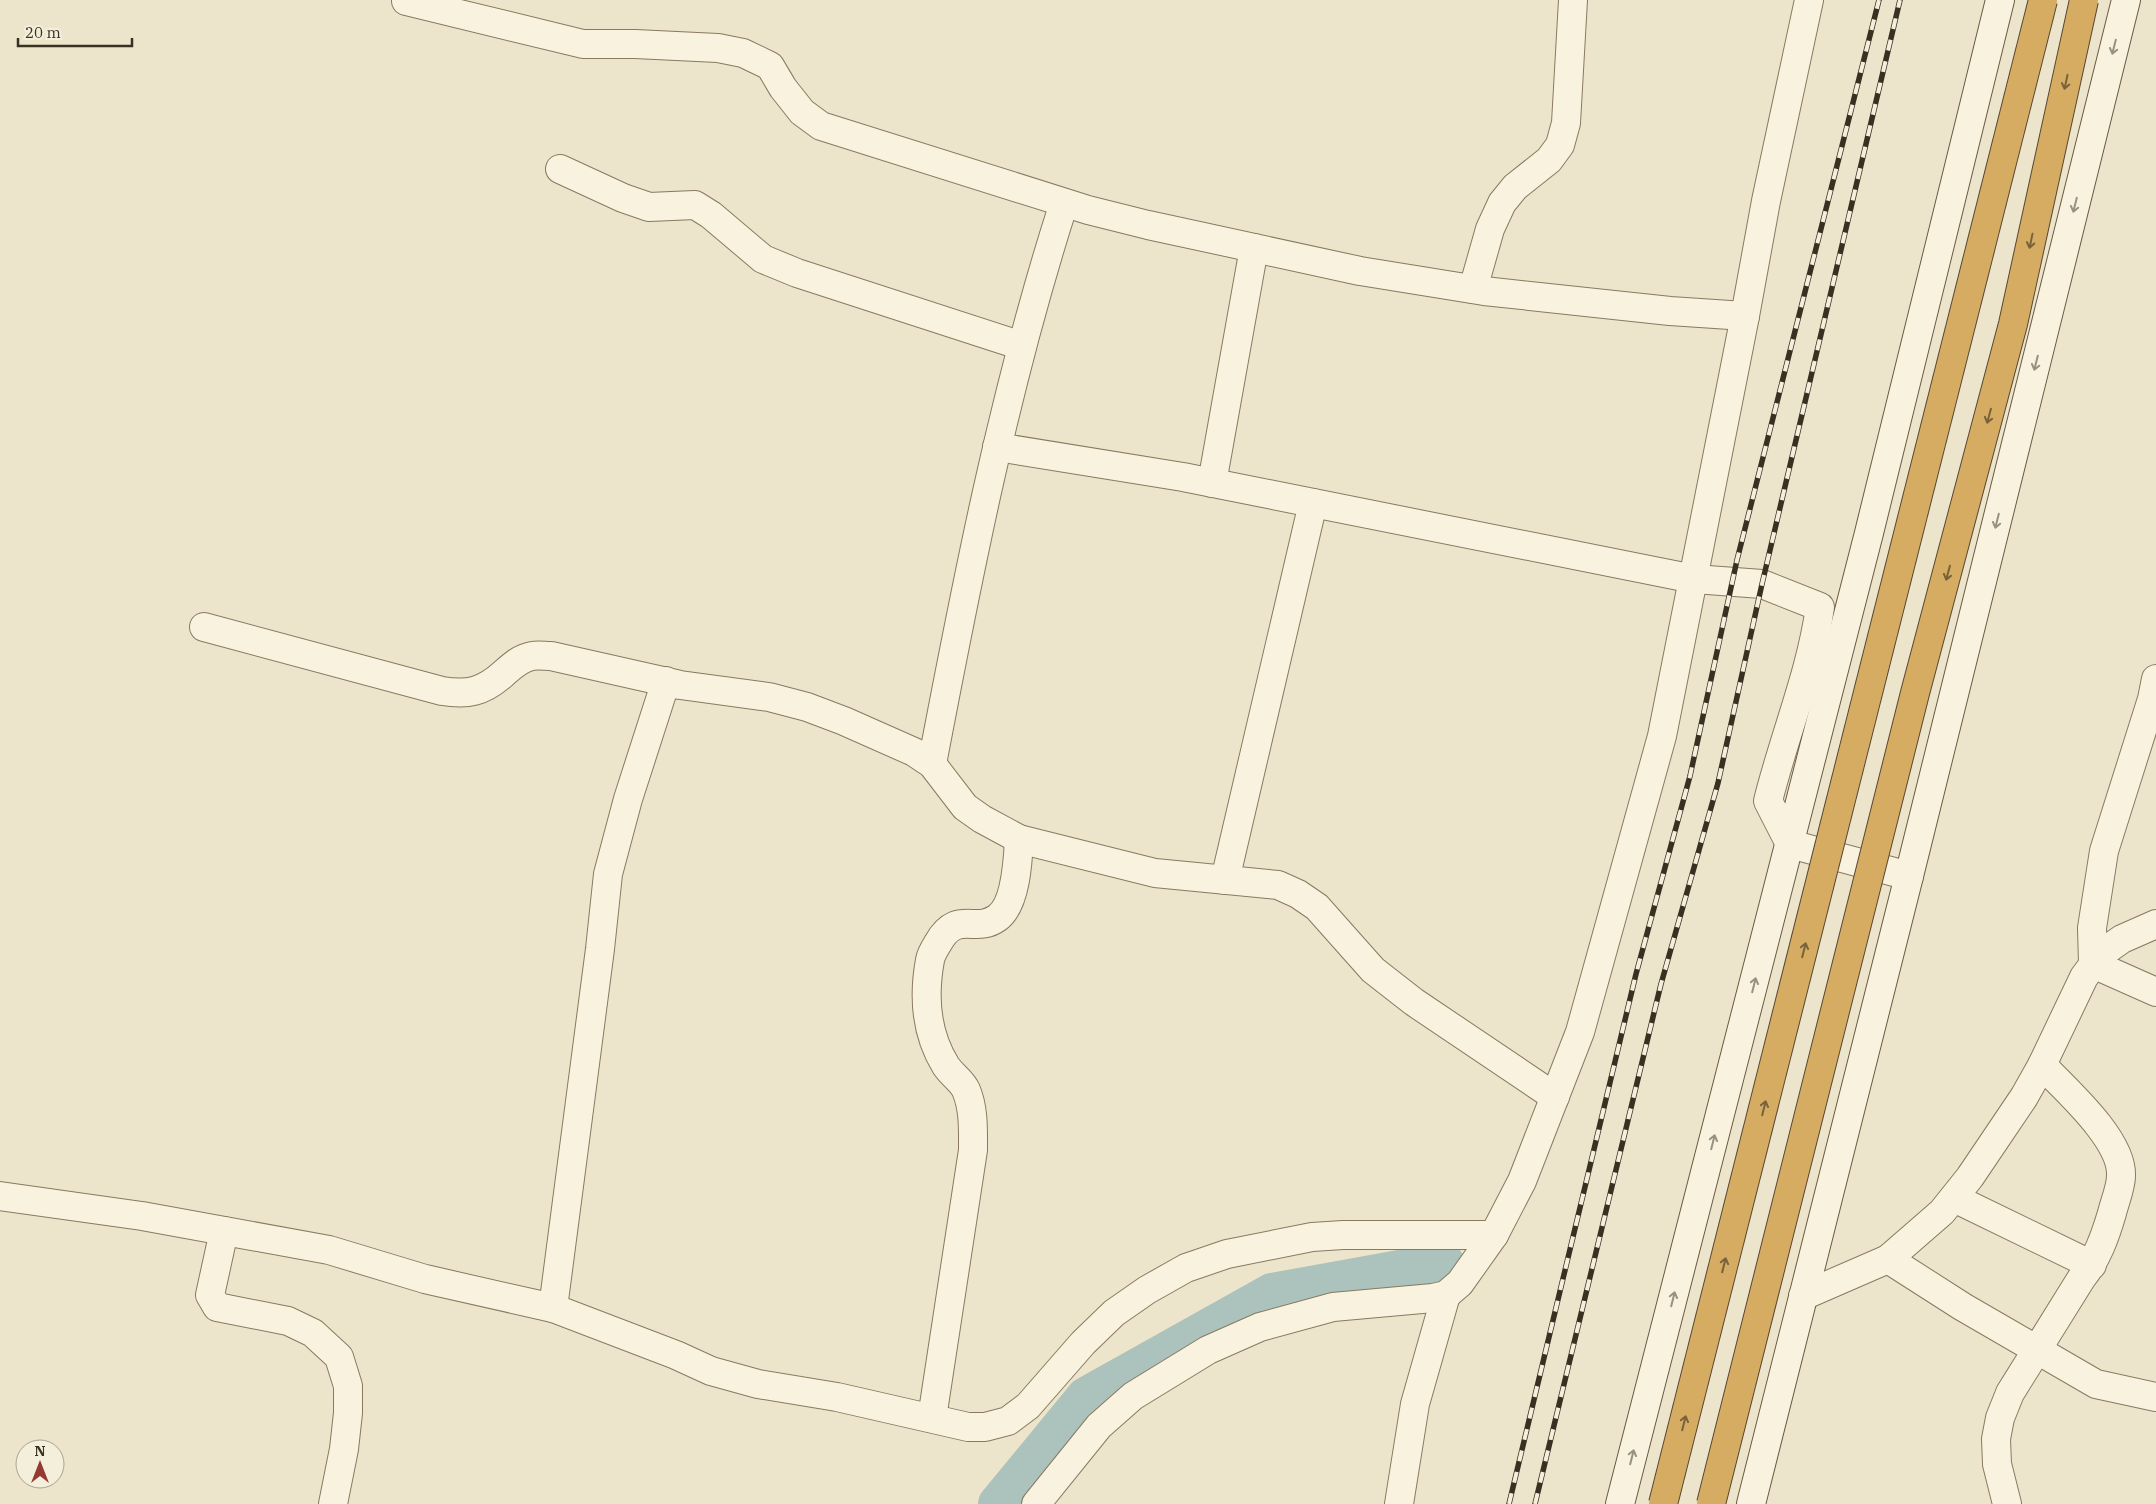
<svg xmlns="http://www.w3.org/2000/svg" width="2156" height="1504" font-family="'IBM Plex Serif',serif">
<style>
.lines{fill:none;stroke-linecap:round;stroke-linejoin:round}
.canal{stroke:#abc2bd;stroke-width:40}
.street-casing{stroke:#897960;stroke-width:30}
.secondary-casing{stroke:#6b5a43;stroke-width:30}
.street{stroke:#f8f2de;stroke-width:28}
.secondary{stroke:#f8f2de;stroke-width:28}
.rail-casing{stroke:#3a3022;stroke-width:5.5}
.rail{stroke:#f4efda;stroke-width:4;stroke-dasharray:11;stroke-linecap:butt}
.highway-bridge-casing{stroke:#574733;stroke-width:30;stroke-linecap:butt}
.highway-bridge{stroke:#d5ac62;stroke-width:28}
.oneway{stroke:#999180}
.oneway2{stroke:#78623c}
</style>
<rect width="100%" height="100%" fill="#ede5cb"/>
<g class="lines">
<path class="canal" d="M998 1504 1086 1397 1272 1293 1444 1262"/>
<defs>
<g id="street">
<path d="M406 1 583 44H635L718 48 743 53 770 66 783 88 802 112 821 126 1088 210 1148 225 1360 271 1484 291 1670 311 1745 316"/>
<path d="M560 169 623 198 649 207 695 205 711 215 763 259 797 273 1022 346"/>
<path d="M1473 289 1490 229 1502 203 1515 187 1549 160 1560 145 1566 123 1573 0"/>
<path d="M997 447 1183 477 1694 579 1762 584 1820 607C1811 673 1784 736 1768 801L1790 844 1909 876"/>
<path d="M1212 483 1254 248"/>
<path d="M204 627 442 691C468 695 483 692 503 674 511 667 520 658 532 656 538 655 545 656 551 656L680 685 769 697 807 707 844 721 914 752 932 764 965 807 982 819 1019 839 1155 873 1278 885 1298 894 1317 907 1373 970 1414 1002 1555 1097"/>
<path d="M2156 679 2152 699 2104 851 2092 928 2093 964 2156 992"/>
<path d="M932 764C968 575 1005 386 1064 203"/>
<path d="M1225 880 1313 503"/>
<path d="M0 1196 142 1216 329 1250 425 1279 553 1308 676 1355 711 1371 758 1384 837 1397 968 1427H985L1008 1421 1028 1406 1083 1343 1114 1313 1147 1290 1186 1268 1227 1254 1312 1237 1343 1235H1494"/>
<path d="M1954 1198 2092 1265"/>
<path d="M224 1231 210 1295 217 1307 288 1321 313 1333 339 1357 348 1386V1413L344 1449 333 1504"/>
<path d="M1888 1259 1963 1307 2096 1384 2156 1397"/>
<path d="M1803 1296 1888 1259 1942 1212 1970 1177 2024 1097 2042 1065 2084 977 2102 953 2122 939 2156 924"/>
<path d="M553 1308 600 949 608 874 628 799 666 681"/>
<path d="M932 1418 973 1150C973 1130 974 1109 966 1090 962 1081 952 1075 946 1066 926 1034 923 998 930 960 931 954 935 948 938 943 957 909 975 934 997 918 1016 905 1018 860 1019 839"/>
<path d="M1036 1504 1099 1426 1133 1396 1208 1350 1260 1327 1333 1307 1433 1298 1446 1295 1460 1283 1494 1235 1522 1181 1580 1032 1662 736 1745 316 1766 201 1809 0"/>
<path d="M1399 1504 1415 1404 1446 1295"/>
<path d="M2007 1504 1997 1464 1996 1439 2000 1418 2010 1393 2081 1279C2097 1259 2105 1237 2112 1213 2115 1201 2121 1187 2121 1176 2123 1140 2066 1090 2042 1065"/>
</g>
<g id="secondary">
<path d="M1620 1504 1869 533 2000 0"/>
<path d="M1751 1504 1909 876 2126 0"/>
</g>
</defs>
<use href="#street" class="street-casing"/>
<use href="#secondary" class="secondary-casing"/>
<use href="#street" class="street"/>
<use href="#secondary" class="secondary"/>
<defs>
<g id="rail">
<path d="M1509 1504 1636 974 1690 776 1737 560 1879 0"/>
<path d="M1535 1504 1661 984 1718 783 1762 584 1900 0"/>
</g>
</defs>
<use href="#rail" class="rail-casing"/>
<use href="#rail" class="rail"/>
<defs>
<g id="highway-bridge">
<path d="M1663 1504 2043 0"/>
<path d="M1711 1504 1915 693 2013 324 2084 0"/>
</g>
</defs>
<use href="#highway-bridge" class="highway-bridge-casing"/>
<use href="#highway-bridge" class="highway-bridge"/>
</g>
<defs><path id="oneway-shaft" d="M-6 0H5M1.5-3L5.5 0L1.5 3" fill="none" stroke-width="1.6" stroke-linecap="round" stroke-linejoin="round" transform="scale(1.25)"/></defs>
<g class="oneway">
<use href="#oneway-shaft" transform="translate(2114 47) rotate(104)"/>
<use href="#oneway-shaft" transform="translate(2075 205) rotate(104)"/>
<use href="#oneway-shaft" transform="translate(2036 363) rotate(104)"/>
<use href="#oneway-shaft" transform="translate(1997 521) rotate(104)"/>
<use href="#oneway-shaft" transform="translate(1754 985) rotate(-76)"/>
<use href="#oneway-shaft" transform="translate(1713 1142) rotate(-76)"/>
<use href="#oneway-shaft" transform="translate(1673 1299) rotate(-76)"/>
<use href="#oneway-shaft" transform="translate(1632 1457) rotate(-76)"/>
</g>
<g class="oneway2">
<use href="#oneway-shaft" transform="translate(2066 82) rotate(102)"/>
<use href="#oneway-shaft" transform="translate(2031 241) rotate(102)"/>
<use href="#oneway-shaft" transform="translate(1989 416) rotate(105)"/>
<use href="#oneway-shaft" transform="translate(1948 573) rotate(105)"/>
<use href="#oneway-shaft" transform="translate(1804 950) rotate(-76)"/>
<use href="#oneway-shaft" transform="translate(1764 1108) rotate(-76)"/>
<use href="#oneway-shaft" transform="translate(1724 1265) rotate(-76)"/>
<use href="#oneway-shaft" transform="translate(1684 1423) rotate(-76)"/>
</g>
<g transform="translate(40 1464)"><circle r="24" fill="#f4efda" stroke="#aaa390"/>
<path d="M0-4L9 19L0 12L-9 19Z" fill="#943a33"/>
<text y="-8" font-size="14" font-weight="bold" text-anchor="middle" fill="#3a3022">N</text>
</g>
<path d="M18 38v8h114v-8" fill="none" stroke="#3a3022" stroke-width="2.5"/>
<text x="25" y="38" font-size="15" fill="#3a3022" stroke="#f4efda" stroke-width="4" paint-order="stroke">20 m</text>
</svg>
